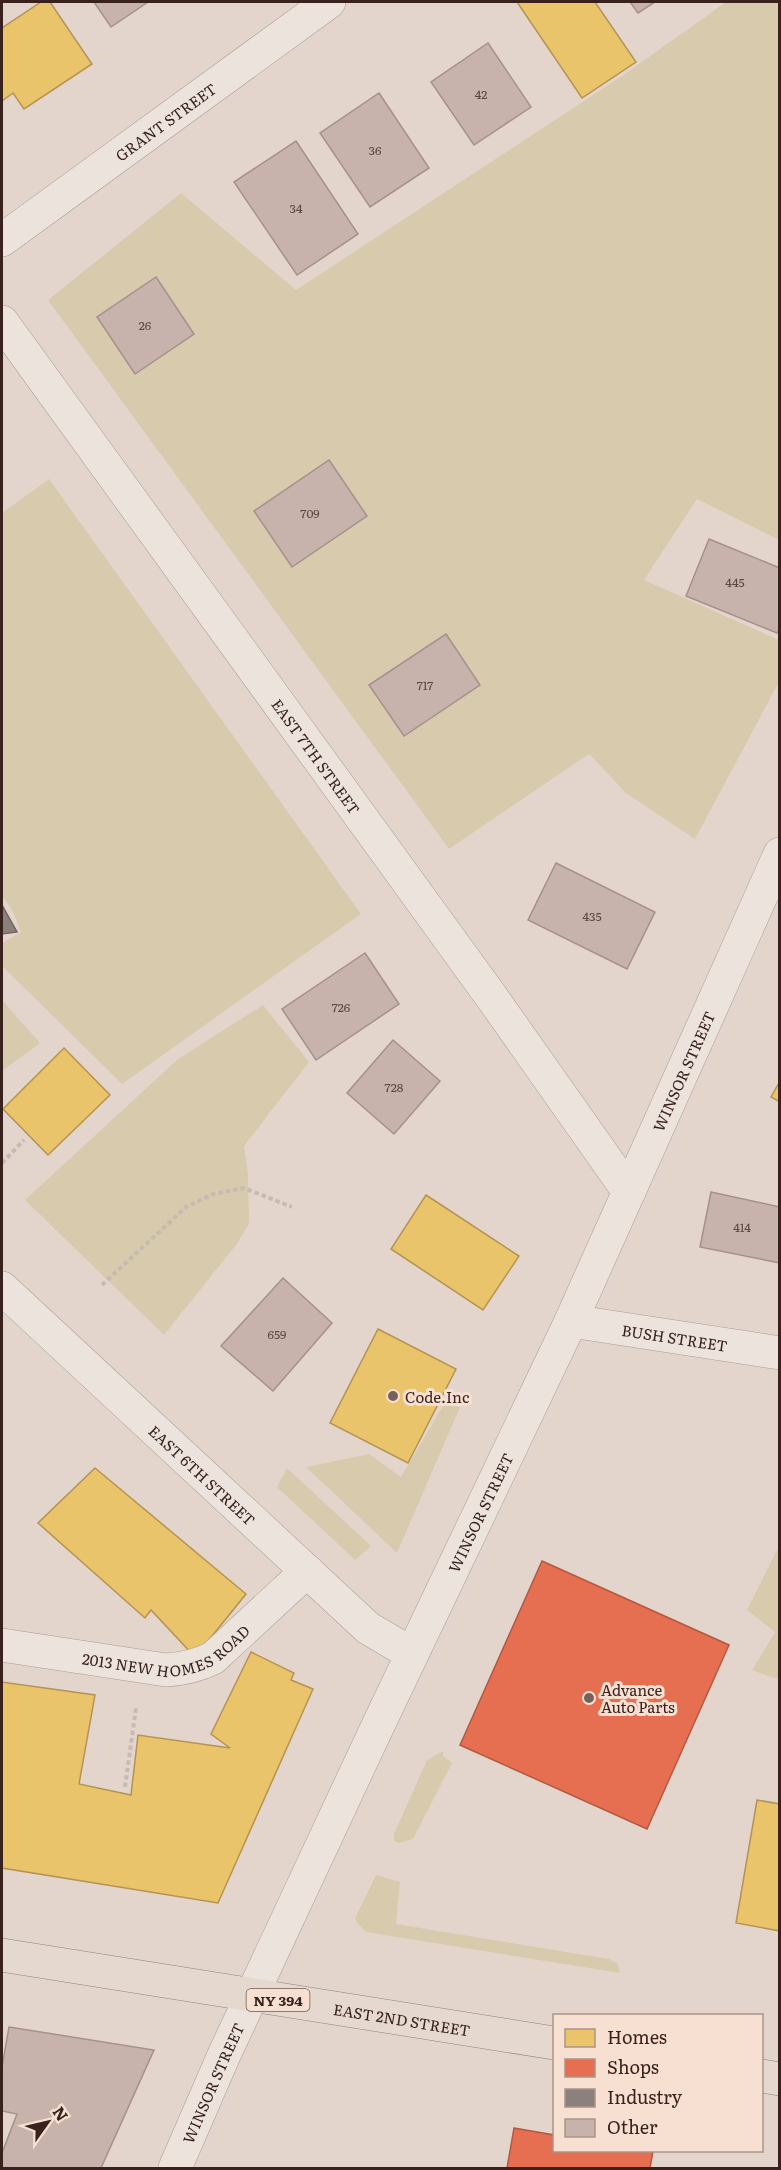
<svg xmlns="http://www.w3.org/2000/svg" width="781" height="2170" font-family="Literata,serif">
<style>
.green{fill:#d8cbad}
.homes{fill:#e9c46a;stroke:#b49353;stroke-width:1.5}
.shops{fill:#e76f51;stroke:#b35841;stroke-width:1.5}
.industry{fill:#8a817c;stroke:#726460;stroke-width:1.5}
.building{fill:#c8b2ac;stroke:#a5908b;stroke-width:1.5}
.lines{fill:none;stroke-linecap:round;stroke-linejoin:round}
.minor-casing{stroke:#aa9b95;stroke-width:34}
.tertiary-casing{stroke:#aa9b95;stroke-width:34}
.primary-casing{stroke:#8f817c;stroke-width:34}
.path{stroke:#c5bab4;stroke-width:4;stroke-dasharray:4.5 3;stroke-linecap:butt}
.minor{stroke:#ece3dd;stroke-width:33}
.tertiary{stroke:#ece3dd;stroke-width:33}
.primary{stroke:#e4d8cf;stroke-width:33}
.poi-dot{fill:#75615a;stroke:#f7e0d1;stroke-width:2}
.labels{text-anchor:middle;dominant-baseline:central;stroke-width:6;stroke-linejoin:round;paint-order:stroke}
.number-label{font-size:12px;fill:#5d4641}
.shield{fill:#f7e0d1;stroke:#725b53;stroke-width:1.5}
.shield-label{font-size:14px;font-weight:bold;fill:#39221d}
.street-label{font-size:15px;fill:#39221d;stroke:#f7e0d1}
.poi-label{font-size:15px;fill:#39221d;stroke:#f7e0d1;text-anchor:start}
</style>
<rect width="100%" height="100%" fill="#e4d5cc"/>
<g class="green">
<path d="M726 2H779V540L697 499 644 580 779 640V682L695 839 626 793 589 754 449 849 48 300 181 193 296 290 622 76Z"/>
<path d="M49 479 361 914 122 1084 2 966V943L21 932 12 910 2 896V513Z"/>
<path d="M2 1000 40 1043 2 1071Z"/>
<path d="M263 1005 309 1062 244 1146 248 1173 249 1224 236 1245 164 1335 25 1200 178 1059Z"/>
<path d="M444 1404 460 1407 397 1553 306 1467 369 1454 401 1477Z"/>
<path d="M287 1468 371 1546 355 1560 277 1487Z"/>
<path d="M779 1546 780 1680H779L752 1670 775 1632 747 1610Z"/>
<path d="M443 1751V1756L452 1763 413 1839 399 1843 394 1841V1834L427 1760Z"/>
<path d="M376 1875 400 1882 396 1924 609 1959 618 1964 620 1973 366 1932 358 1924 355 1918Z"/>
</g>
<g class="homes">
<path d="M41 2H50L92 64 24 109 13 93 2 101V28Z"/>
<path d="M517 2H595L636 62 582 98Z"/>
<path d="M64 1048 110 1095 48 1155 3 1109Z"/>
<path d="M780 1081V1102L771 1097Z"/>
<path d="M426 1195 519 1256 483 1310 391 1249Z"/>
<path d="M378 1329 456 1369 408 1463 330 1423Z"/>
<path d="M95 1468 246 1594 195 1657 151 1610 145 1618 38 1523Z"/>
<path d="M251 1652 294 1673 291 1680 313 1689 218 1903 2 1868V1682L95 1695 79 1784 131 1795 138 1735 230 1748 211 1734Z"/>
<path d="M757 1800 780 1804V1931L736 1923Z"/>
</g>
<g class="shops">
<path d="M542 1561 729 1645 647 1829 460 1745Z"/>
<path d="M514 2128 554 2135V2150L653 2151 650 2168H507Z"/>
</g>
<path class="industry" d="M2 905 17 932 2 934Z"/>
<g class="building">
<path d="M94 2H148L111 27Z"/>
<path d="M630 2H655L638 13Z"/>
<path d="M488 43 531 107 474 145 431 82Z"/>
<path d="M379 93 429 168 370 207 320 133Z"/>
<path d="M296 141 358 234 297 275 234 182Z"/>
<path d="M156 277 194 334 135 374 97 317Z"/>
<path d="M329 460 367 516 292 567 254 511Z"/>
<path d="M709 539 780 568V628L777 633 686 596Z"/>
<path d="M446 634 480 685 404 736 369 685Z"/>
<path d="M556 863 655 912 627 969 528 920Z"/>
<path d="M365 953 399 1004 316 1060 282 1009Z"/>
<path d="M393 1040 440 1081 394 1134 347 1093Z"/>
<path d="M711 1192 780 1207V1263L700 1247Z"/>
<path d="M283 1278 332 1323 273 1391 221 1346Z"/>
<path d="M9 2027 154 2050 101 2168H2V2153L17 2114 2 2111V2067Z"/>
</g>
<g class="lines">
<defs>
<g id="minor">
<path id="s1" d="M2 240 329 2"/>
<path id="s2" d="M2 322 493 999 629 1192"/>
<path id="s3" d="M571 1321 780 1353"/>
<path id="s4" d="M2 1645 166 1670C184 1669 197 1666 213 1658L307 1571"/>
</g>
<g id="tertiary">
<path id="s5" d="M2 1288 368 1628 412 1654"/>
<path id="s6" d="M175 2168 224 2055 374 1734 571 1321 780 854"/>
</g>
<g id="primary">
<path id="s7" d="M2 1955 554 2043"/>
<path d="M762 2076 780 2079"/>
</g>
</defs>
<use href="#minor" class="minor-casing"/>
<use href="#tertiary" class="tertiary-casing"/>
<use href="#primary" class="primary-casing"/>
<g class="path">
<path d="M2 1163 24 1140"/>
<path d="M102 1285 186 1207 213 1194 244 1188 292 1207"/>
<path d="M125 1787 136 1708"/>
</g>
<use href="#minor" class="minor"/>
<use href="#tertiary" class="tertiary"/>
<use href="#primary" class="primary"/>
</g>
<g class="poi-dot">
<circle cx="393" cy="1396" r="6"/>
<circle cx="589" cy="1698" r="6"/>
</g>
<g class="labels">
<g class="number-label">
<text x="481" y="94">42</text>
<text x="375" y="150">36</text>
<text x="296" y="208">34</text>
<text x="145" y="325">26</text>
<text x="310" y="513">709</text>
<text x="735" y="582">445</text>
<text x="425" y="685">717</text>
<text x="592" y="916">435</text>
<text x="341" y="1007">726</text>
<text x="394" y="1087">728</text>
<text x="742" y="1227">414</text>
<text x="277" y="1334">659</text>
</g>
<rect class="shield" x="246.5" y="1989" width="63" height="22" rx="4.5"/>
<g class="shield-label">
<text x="278" y="2000">NY 394</text>
</g>
<g class="street-label">
<text stroke="none"><textPath href="#s1" startOffset="202">GRANT STREET</textPath></text>
<text stroke="none"><textPath href="#s2" startOffset="536">EAST 7TH STREET</textPath></text>
<text stroke="none"><textPath href="#s6" startOffset="1209">WINSOR STREET</textPath></text>
<text stroke="none"><textPath href="#s3" startOffset="105">BUSH STREET</textPath></text>
<text stroke="none"><textPath href="#s5" startOffset="274">EAST 6TH STREET</textPath></text>
<text stroke="none"><textPath href="#s6" startOffset="723">WINSOR STREET</textPath></text>
<text stroke="none"><textPath href="#s4" startOffset="171">2013 NEW HOMES ROAD</textPath></text>
<text stroke="none"><textPath href="#s7" startOffset="405">EAST 2ND STREET</textPath></text>
<text stroke="none"><textPath href="#s6" startOffset="93">WINSOR STREET</textPath></text>
</g>
<g class="poi-label">
<text x="405" y="1396">Code.Inc</text>
<text x="601" y="1689">Advance<tspan x="601" dy="17">Auto Parts</tspan></text>
</g>
</g>
<rect width="781" height="2170" fill="none" stroke="#39221d" stroke-width="6"/>
<rect x="553" y="2014" width="210" height="138" fill="#f7e0d1" stroke="#ab9489" stroke-width="1.5"/>
<rect x="565" y="2029" width="30" height="18" fill="#e9c46a" stroke="#ab9489" stroke-width="1.5"/>
<text x="607" y="2044" font-size="18" fill="#39221d">Homes</text>
<rect x="565" y="2059" width="30" height="18" fill="#e76f51" stroke="#ab9489" stroke-width="1.5"/>
<text x="607" y="2074" font-size="18" fill="#39221d">Shops</text>
<rect x="565" y="2089" width="30" height="18" fill="#8a817c" stroke="#ab9489" stroke-width="1.5"/>
<text x="607" y="2104" font-size="18" fill="#39221d">Industry</text>
<rect x="565" y="2119" width="30" height="18" fill="#c8b2ac" stroke="#ab9489" stroke-width="1.5"/>
<text x="607" y="2134" font-size="18" fill="#39221d">Other</text>
<g transform="translate(48 2122) rotate(56)" stroke="#f7e0d1" stroke-width="4.5" paint-order="stroke">
<path d="M0-4.5L10 22L0 15L-10 22Z" fill="#39221d"/>
<text y="-9" font-size="16" font-weight="bold" text-anchor="middle" fill="#39221d">N</text>
</g>
</svg>
